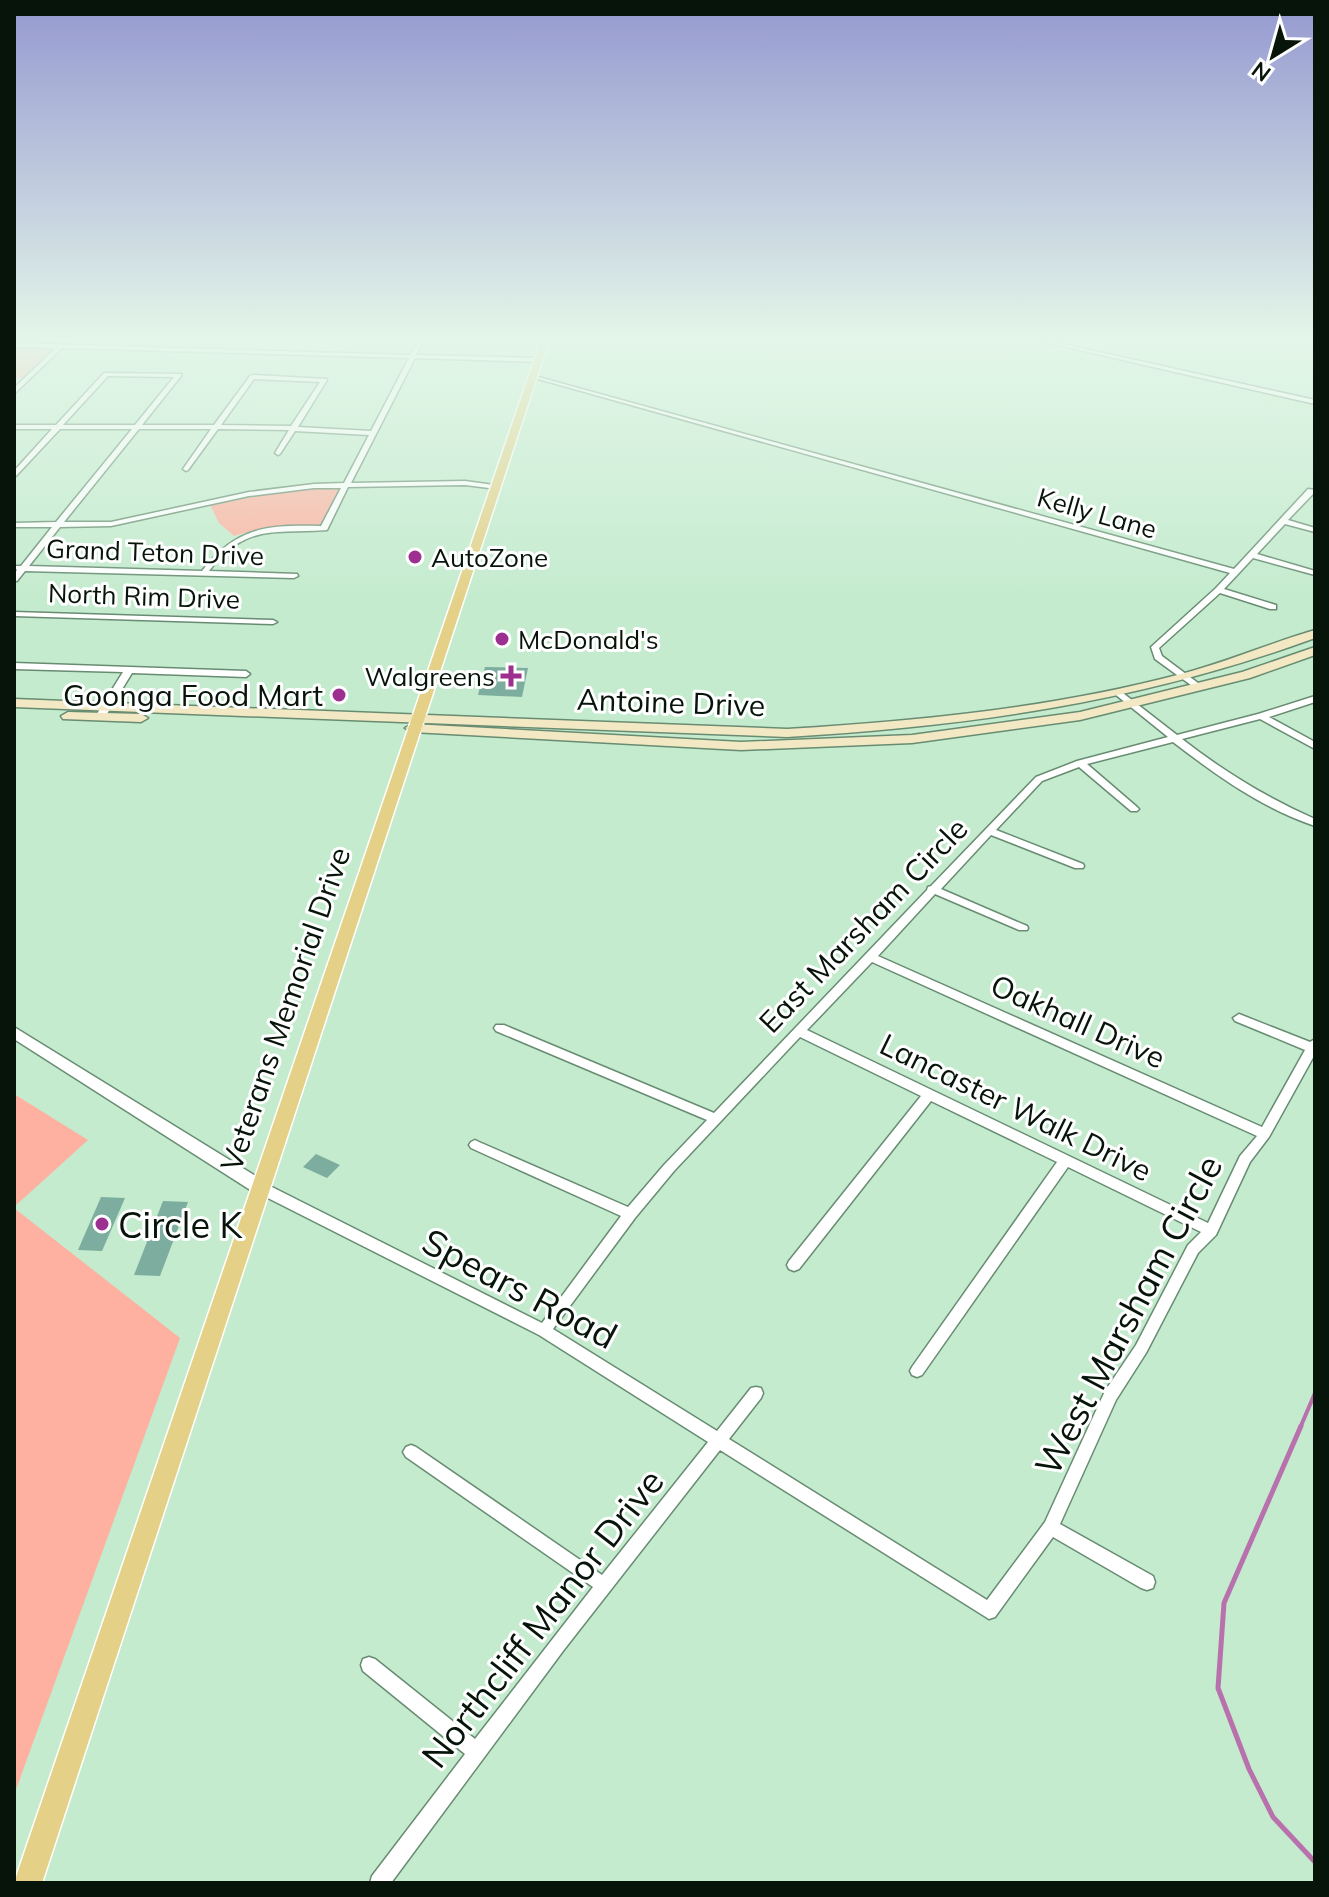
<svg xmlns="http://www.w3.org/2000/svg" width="1329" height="1897" font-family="Mulish,sans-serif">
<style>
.green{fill:#feb1a0}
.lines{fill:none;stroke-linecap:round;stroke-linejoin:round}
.stream-far1{stroke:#b971ad;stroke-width:4}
.stream{stroke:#b971ad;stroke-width:5}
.building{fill:#7cad9e}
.minor-casing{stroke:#688c72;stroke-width:3}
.tertiary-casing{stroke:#688c72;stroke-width:3}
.secondary-casing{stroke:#688c72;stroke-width:3}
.primary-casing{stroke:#fff;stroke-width:3}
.minor{fill:#fff;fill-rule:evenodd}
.tertiary{fill:#fff;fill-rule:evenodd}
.secondary{fill:#f2e8c3;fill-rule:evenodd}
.primary{fill:#e4d087;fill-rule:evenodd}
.poi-dot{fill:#9c2f8f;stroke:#fff;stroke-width:3}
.labels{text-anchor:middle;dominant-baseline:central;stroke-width:6;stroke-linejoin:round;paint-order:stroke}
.far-street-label{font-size:26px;fill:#06140a;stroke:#fff}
.far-poi-label{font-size:26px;fill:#06140a;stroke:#fff;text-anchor:start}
.poi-label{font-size:30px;fill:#06140a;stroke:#fff;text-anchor:end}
.street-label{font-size:30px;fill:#06140a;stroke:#fff}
.near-poi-label{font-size:36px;fill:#06140a;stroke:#fff;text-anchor:start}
.near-street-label{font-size:36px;fill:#06140a;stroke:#fff}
</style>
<rect width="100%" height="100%" fill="#c4ebce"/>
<g class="green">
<path d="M14 346 55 350 25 378H14Z"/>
<path d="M341 486 320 526 256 530 234 536 219 523 210 505 278 492Z"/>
<path d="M14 1094 88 1140 14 1207Z"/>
<path d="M14 1208 180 1338 14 1795Z"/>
</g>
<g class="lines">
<path class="stream-far1" d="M1300 1428 1315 1393"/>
<path class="stream" d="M1301 1426 1224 1603 1218 1688 1249 1769 1273 1817 1315 1862"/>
</g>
<g class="building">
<path d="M485 667 528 668 522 697 478 695Z"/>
<path d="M316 1154 340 1165 327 1178 303 1167Z"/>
<path d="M101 1197 125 1198 102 1251 78 1250Z"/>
<path d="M163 1201 188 1202 160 1276 134 1275Z"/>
</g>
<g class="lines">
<defs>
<g id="minor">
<path d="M418 340H424L416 355 539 358 542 360 539 362 415 358 351 483 465 481 494 485 498 487 497 489 465 485 348 487 327 530C274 534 246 523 209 571L297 574 298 576 294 578 25 571 17 581H14V574L17 570 15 568 16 566H21L52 527H14V523L56 522 132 429H60L16 476 14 477V471L52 429H14V425H56L104 373 181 374V376L142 425H214L250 376 252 375 326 379 327 380 298 427 371 431 409 358 62 348 14 394V388L56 348 14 347V343L410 355ZM108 376 174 377 135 425H63ZM254 379 320 382 291 426 221 425ZM139 429H211L183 469 186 471 188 470 218 429 289 430 275 453 278 455 280 454 295 431 369 435 344 483 314 484 249 492 111 522H64ZM314 488H341L321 526C268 525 237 526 202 571L29 566 60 527 111 526 249 496Z"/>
<path d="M1036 340H1045L1315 400V404Z"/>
<path d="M531 375 1234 569 1308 489 1315 490V494H1313L1288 520 1315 528V532L1285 524 1257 554 1315 571V575L1253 558 1224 589 1276 605V609H1270L1220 593 1159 648 1162 656 1202 686 1198 689 1195 688 1155 659 1151 647 1216 588 1230 573 531 377Z"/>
<path d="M14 612 273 620 277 622 273 624 14 616Z"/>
<path d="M14 663 246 671 250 674 246 677 132 673 105 717 100 720 95 717 123 672 14 669Z"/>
<path d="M1119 690 1177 735 1258 714 1315 696V702L1269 717 1315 742V749L1260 719 1182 739C1223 771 1267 798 1315 819V826C1263 809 1216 775 1173 742L1087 764 1137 807 1139 809 1137 811H1131L1079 767 1042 781 996 830 1083 864 1084 866 1083 868H1075L991 835 941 889 1027 926 1028 928 1027 930H1019L935 894 878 956 1262 1127 1305 1050 1235 1021 1233 1018 1239 1014 1310 1042 1315 1039V1054L1269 1137 1250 1162 1216 1235 1198 1253 1146 1353 1116 1400 1060 1524 1153 1576 1155 1582 1153 1588 1147 1590 1141 1588 1053 1537 995 1617 989 1619 720 1450 563 1651 391 1883H370L372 1876 465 1754 363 1671 361 1665 363 1659 369 1657 375 1659 475 1739 593 1587 406 1457 403 1452 406 1447 411 1445 416 1447 602 1575 708 1442 539 1335 256 1192 254 1188 256 1184 261 1183 266 1184 542 1323 621 1216 471 1148 469 1145 471 1142 475 1140 479 1142 628 1207 664 1165 707 1120 496 1031 494 1028 496 1025H504L714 1113 927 890 928 887 931 886 1036 777 1077 761 1168 737 1116 695 1115 693ZM872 962 1257 1136 1240 1156 1208 1223 807 1030ZM800 1037 921 1096 789 1261 787 1265 789 1269 794 1271 799 1269 931 1101 1057 1162 912 1367 910 1371 912 1375 917 1377 922 1375 1068 1167 1201 1232 1188 1245 1136 1345 1105 1391 1045 1522 987 1600 729 1439 761 1398 763 1393 761 1388 756 1387 751 1388 717 1431 553 1329 635 1218 674 1171Z"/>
</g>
<path id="tertiary" d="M14 1027 267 1183 269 1188 267 1193 261 1194 255 1193 14 1039Z"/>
<g id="secondary">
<path d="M1315 630V638C1140 702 973 726 787 737L14 707V699L787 729C920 721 1052 708 1181 674 1227 662 1270 643 1315 630Z"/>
<path d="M1315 647V655L1250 678 1080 720 912 743 741 750 412 732 405 728 412 724 741 742 912 735 1080 712 1242 672Z"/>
<path d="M68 712 141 714 148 718 141 722 63 719 61 716Z"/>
</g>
<path id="primary" d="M541 340H549L42 1883H14Z"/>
</defs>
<use href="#minor" class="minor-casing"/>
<use href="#tertiary" class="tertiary-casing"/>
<use href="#secondary" class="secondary-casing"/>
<use href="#primary" class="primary-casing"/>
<use href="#minor" class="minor"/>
<use href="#tertiary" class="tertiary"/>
<use href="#secondary" class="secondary"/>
<use href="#primary" class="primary"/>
</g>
<linearGradient id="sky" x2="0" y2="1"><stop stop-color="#9599d0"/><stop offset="0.56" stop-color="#e4f6e9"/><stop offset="1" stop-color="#e4f6e9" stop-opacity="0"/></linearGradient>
<rect width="1329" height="605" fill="url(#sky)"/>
<g class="poi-dot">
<circle cx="415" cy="557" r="8"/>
<circle cx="502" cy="639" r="8"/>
<path d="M507 664h8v8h8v8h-8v8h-8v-8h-8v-8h8z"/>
<circle cx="339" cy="695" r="8"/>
<circle cx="102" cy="1224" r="8"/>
</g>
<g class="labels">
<g class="far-street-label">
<text transform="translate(1097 513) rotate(16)">Kelly Lane</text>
<text transform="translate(155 552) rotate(2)">Grand Teton Drive</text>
<text transform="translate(144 596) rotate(2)">North Rim Drive</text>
</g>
<g class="far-poi-label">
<text x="431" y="557">AutoZone</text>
<text x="518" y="639">McDonald's</text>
<text x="495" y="676" text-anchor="end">Walgreens</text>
</g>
<g class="poi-label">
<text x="323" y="695">Goonga Food Mart</text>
</g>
<g class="street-label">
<text transform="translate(671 702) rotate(2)">Antoine Drive</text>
<text transform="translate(863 925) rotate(-46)">East Marsham Circle</text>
<text transform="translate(285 1009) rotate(-71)">Veterans Memorial Drive</text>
<text transform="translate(1078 1021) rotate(24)">Oakhall Drive</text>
<text transform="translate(1016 1107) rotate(26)">Lancaster Walk Drive</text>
</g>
<g class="near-poi-label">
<text x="118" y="1224">Circle K</text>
</g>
<g class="near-street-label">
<text transform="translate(520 1288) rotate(28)">Spears Road</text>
<text transform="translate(1128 1315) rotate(-62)">West Marsham Circle</text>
<text transform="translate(542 1618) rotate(-52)">Northcliff Manor Drive</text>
</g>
</g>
<rect width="1329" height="1897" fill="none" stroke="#06140a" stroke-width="32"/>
<g transform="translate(1273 56) rotate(217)" stroke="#ffffff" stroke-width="6" paint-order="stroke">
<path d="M0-6L14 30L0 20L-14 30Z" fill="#06140a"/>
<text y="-12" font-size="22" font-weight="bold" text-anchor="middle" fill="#06140a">N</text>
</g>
</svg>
